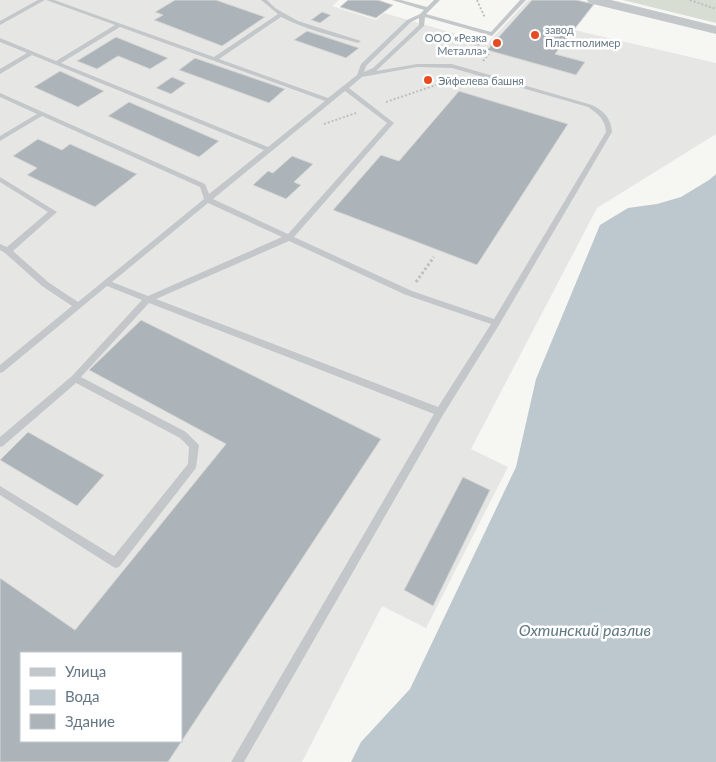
<svg xmlns="http://www.w3.org/2000/svg" width="716" height="762" font-family="Lato,sans-serif">
<style>
.built{fill:#e6e7e5;fill-rule:evenodd}
.green{fill:#d7ddd3}
.water{fill:#bcc8cd}
.building{fill:#acb4b9;stroke:#d7d7d5;fill-rule:evenodd}
.lines{fill:none;stroke-linecap:round;stroke-linejoin:round}
.path-far1{stroke:#bdbfc1;stroke-width:2;stroke-dasharray:2 2;stroke-linecap:butt}
.path{stroke:#bdbfc1;stroke-width:3;stroke-dasharray:2.5 2.5;stroke-linecap:butt}
.service{fill:#c3c7ca;fill-rule:evenodd}
.tertiary{fill:#c3c7ca;fill-rule:evenodd}
.poi-dot{fill:#e74b21;stroke:#fff;stroke-width:2}
.labels{text-anchor:middle;dominant-baseline:central;stroke-width:5;stroke-linejoin:round;paint-order:stroke}
.far-poi-label{font-size:11px;fill:#647684;stroke:#fff;text-anchor:start}
.near-water-label{font-size:16px;font-style:italic;fill:#5f7881;stroke:#fff}
</style>
<rect width="100%" height="100%" fill="#f6f6f2"/>
<path class="built" d="M0 0H339L332 6 376 20 384 13 488 43 528 0H578L595 4 574 30 716 63V134L597 208 471 449 508 467 426 628 382 606 302 762H0ZM21 653H181V741H21Z"/>
<path class="green" d="M623 0H716V23Z"/>
<path class="water" d="M716 174V762H351L361 742 410 689 516 467 536 379 600 225 628 208 657 204 681 197 709 180Z"/>
<g class="building">
<path d="M175 0H216L265 17 222 46 154 20 163 15 155 12Z"/>
<path d="M348 0H378L393 5 376 18 340 7Z"/>
<path d="M532 0H576L594 4 555 54 585 62 576 75 487 50Z"/>
<path d="M322 12 331 15 320 23 311 20Z"/>
<path d="M307 31 359 48 346 58 294 40Z"/>
<path d="M116 37 168 58 150 69 118 56 97 69 77 61Z"/>
<path d="M470 38 482 42 479 46 466 42Z"/>
<path d="M195 58 285 89 269 103 179 70Z"/>
<path d="M60 71 104 91 78 107 34 87Z"/>
<path d="M172 77 186 83 171 94 156 88Z"/>
<path d="M459 91 568 124 477 265 333 210 381 155 399 161Z"/>
<path d="M129 102 219 141 199 157 108 116Z"/>
<path d="M38 139 62 150 70 144 137 174 95 207 27 175 37 168 13 156Z"/>
<path d="M292 156 313 164 294 182 301 185 286 199 253 185 268 171 273 173Z"/>
<path d="M141 320 381 439 168 762H0V578L75 630 226 444 89 370ZM21 653H181V741H21Z"/>
<path d="M28 432 104 475 77 506 0 460Z"/>
<path d="M463 477 490 490 433 606 404 590Z"/>
</g>
<g class="lines">
<g class="path-far1">
<path d="M477 0 485 18"/>
<path d="M690 0 716 9"/>
<path d="M483 61 489 54"/>
<path d="M386 102 448 81"/>
<path d="M324 124 356 113"/>
</g>
<path class="path" d="M416 282 434 257"/>
<g class="service">
<path d="M38 0H45L0 25V21Z"/>
<path d="M46 0H54L214 57 278 14 261 0H267L275 8 298 21 361 41 358 43C332 36 305 29 281 17L219 59 328 98 357 75 361 64 407 20 420 14 424 10 392 0H401L427 7 434 0H440L426 14 491 32 520 0H526L492 36 425 17 424 26 376 71 417 64H452L592 105C604 111 611 118 612 132L499 325 443 415 244 762H231L434 414 149 303 81 377 186 432 199 445 196 468 119 567 115 568 0 495V486L114 556 188 464 189 447 180 438 76 383 3 446 0 447V437L72 376 142 300 107 286 3 372 0 373V365L72 306 42 286 5 253 0 250V244L7 247 48 212 0 182V177L57 212 13 251 48 282 78 302 204 199 200 187 42 116 0 141V136L37 114 0 97V93L205 184 209 194 264 150 32 55 0 74V69L27 53 0 42V38L56 61 115 25ZM419 18V25L373 68 364 72 366 66 411 22ZM120 27 325 101 268 147 61 63ZM417 67 452 68 588 107C598 114 605 119 606 132L494 319 412 291 294 237 394 123 349 88 362 77ZM345 91 387 123 288 234 213 199ZM208 203 282 237 148 296 112 282ZM289 241 406 295 491 324 438 407 156 299Z"/>
</g>
<path class="tertiary" d="M587 0H611L716 26V34L589 3Z"/>
</g>
<g class="poi-dot">
<circle cx="535" cy="35" r="5"/>
<circle cx="497" cy="43" r="5"/>
<circle cx="428" cy="80" r="5"/>
</g>
<g class="labels">
<g class="far-poi-label">
<text x="545" y="29">завод<tspan x="545" dy="13">Пластполимер</tspan></text>
<text x="487" y="37" text-anchor="end">ООО «Резка<tspan x="487" dy="13">Металла»</tspan></text>
<text x="438" y="80">Эйфелева башня</text>
</g>
<g class="near-water-label">
<text x="585" y="629">Охтинский разлив</text>
</g>
</g>
<rect x="20" y="652" width="162" height="90" fill="#ffffff" stroke="#c1c8ce"/>
<rect x="30" y="668" width="25" height="8" fill="#c3c7ca" stroke="#c1c8ce"/>
<text x="65" y="677" font-size="15" fill="#647684">Улица</text>
<rect x="30" y="690" width="25" height="15" fill="#bcc8cd" stroke="#c1c8ce"/>
<text x="65" y="702" font-size="15" fill="#647684">Вода</text>
<rect x="30" y="714" width="25" height="15" fill="#acb4b9" stroke="#c1c8ce"/>
<text x="65" y="727" font-size="15" fill="#647684">Здание</text>
</svg>
